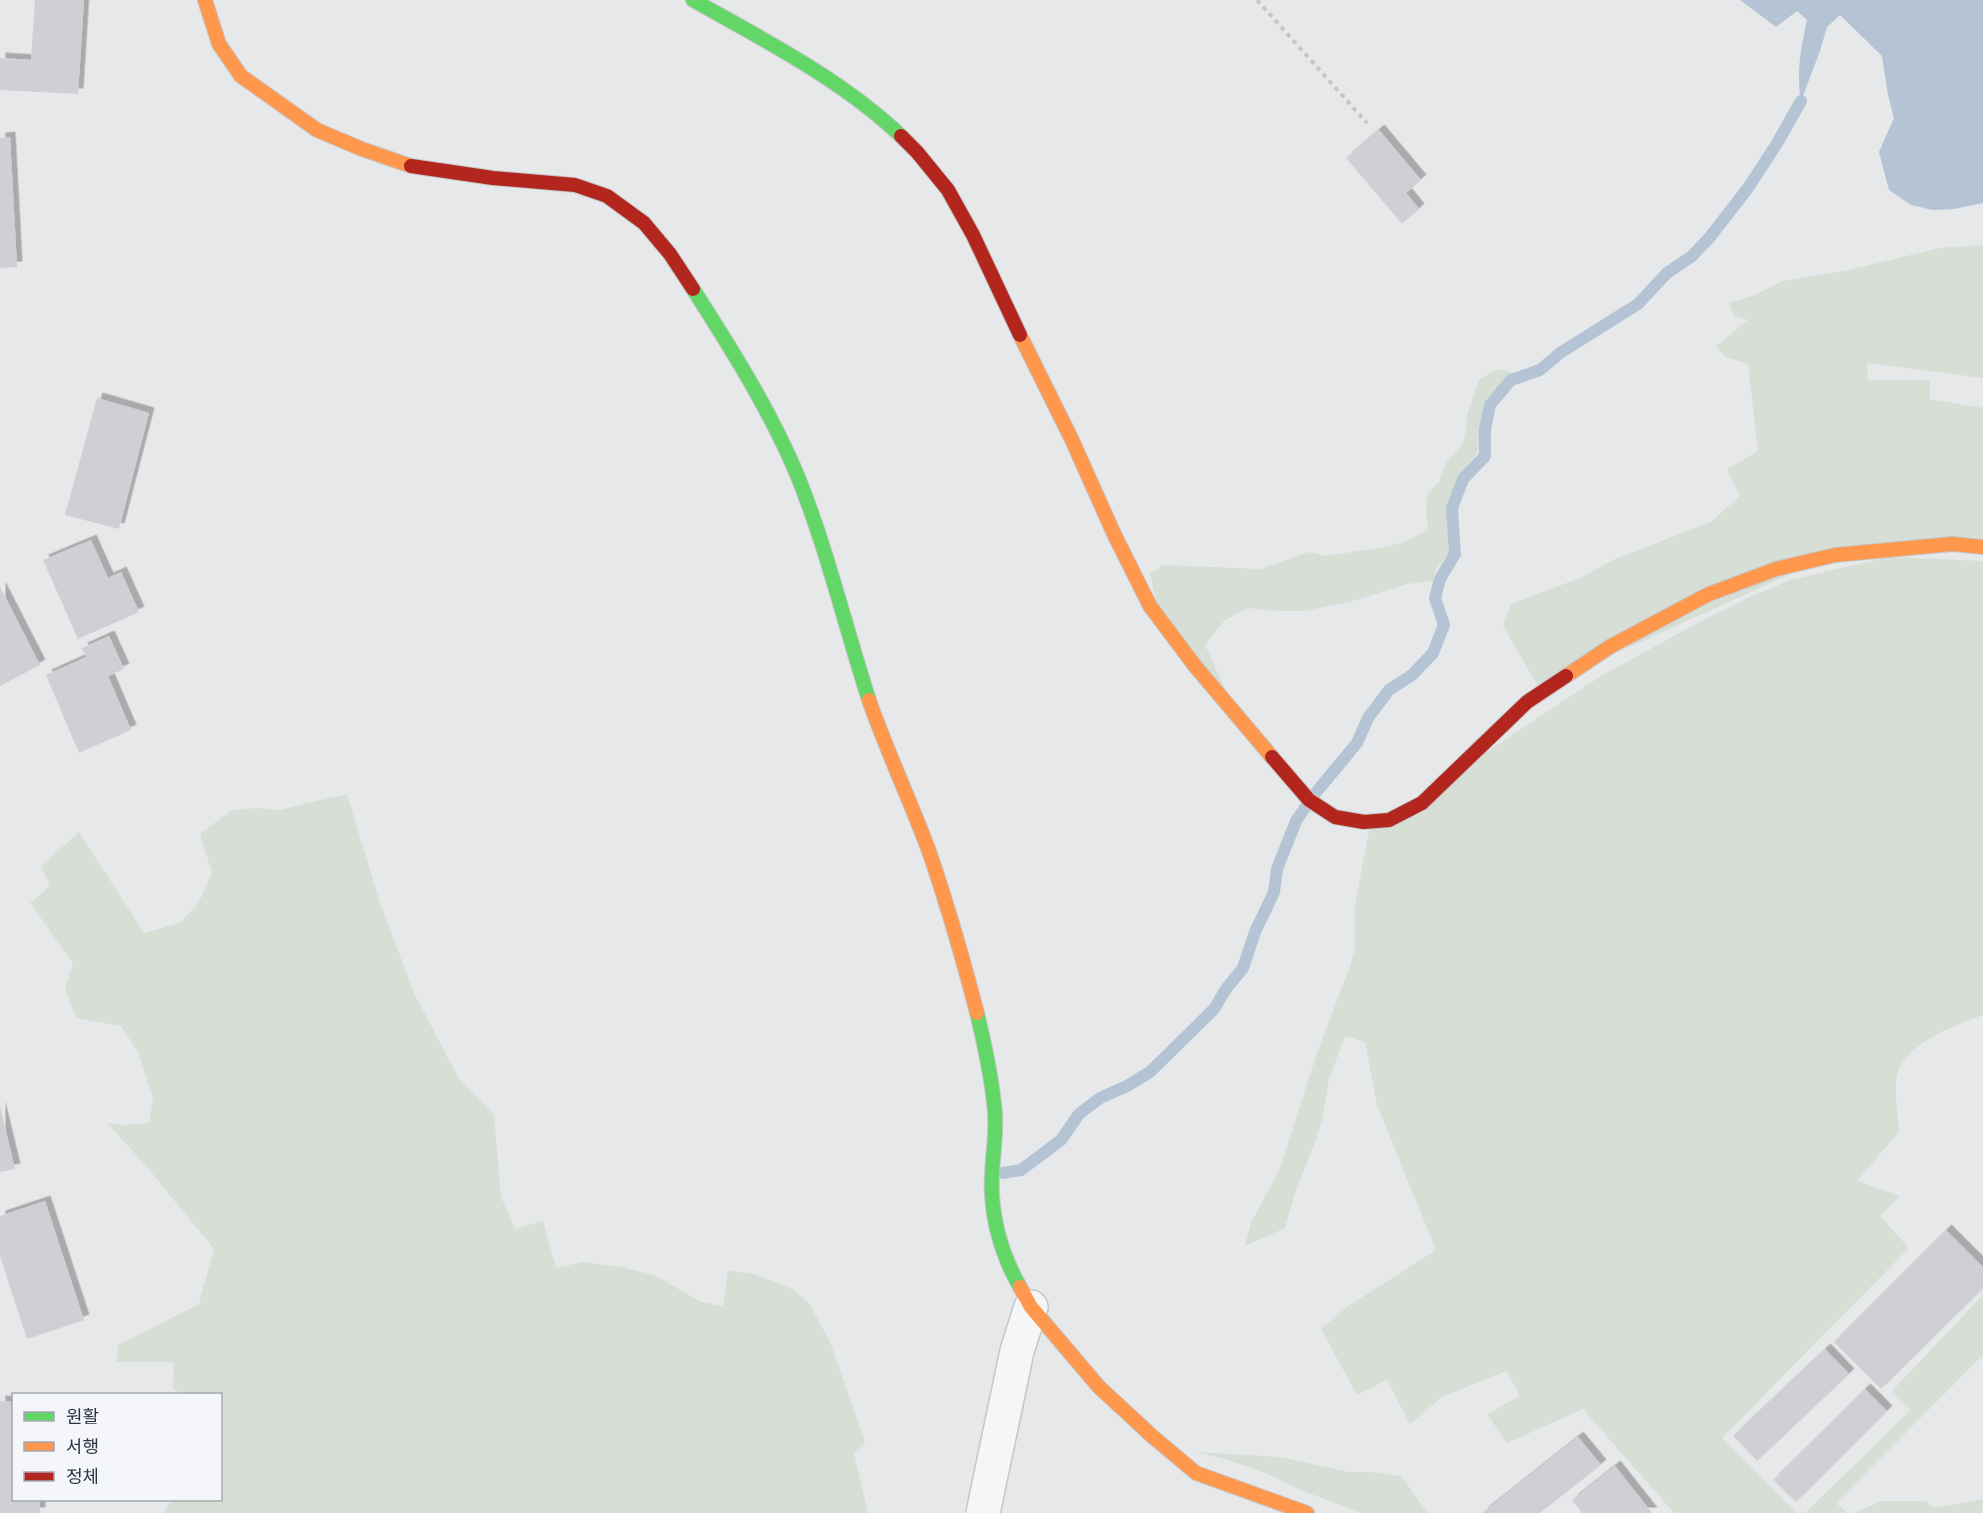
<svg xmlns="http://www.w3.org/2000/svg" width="1983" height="1513" font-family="'DejaVu Sans','Noto Sans KR',sans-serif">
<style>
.green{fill:#d6ded6}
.water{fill:#b4c4d5}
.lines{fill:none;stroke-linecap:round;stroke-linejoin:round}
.stream{stroke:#b4c4d5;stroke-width:12}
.building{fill:#ced0d3;filter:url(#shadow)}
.street-casing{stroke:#c4c6c8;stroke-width:36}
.fast-casing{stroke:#c4c6c8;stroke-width:16}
.slow-casing{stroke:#c4c6c8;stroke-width:16}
.jam-casing{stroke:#c4c6c8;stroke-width:16}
.path{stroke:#c5c6ca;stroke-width:4;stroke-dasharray:4.5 4.5;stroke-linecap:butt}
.street{stroke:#f5f6f7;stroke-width:33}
.fast{stroke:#63d668;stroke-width:14}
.slow{stroke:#ff974d;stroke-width:14}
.jam{stroke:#b3261e;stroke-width:14}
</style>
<defs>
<filter id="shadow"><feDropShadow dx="5.5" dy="-5.5" stdDeviation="0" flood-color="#0004"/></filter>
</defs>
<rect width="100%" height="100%" fill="#e6e8ea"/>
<g class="green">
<path d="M1983 245V378L1867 363 1868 380H1930V399L1983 408V539L1839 552 1539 688 1503 626 1511 604 1580 578 1615 559 1711 522 1740 496 1727 469 1758 451 1748 364 1724 356 1716 346 1748 320 1734 316 1729 303 1755 295 1783 281 1849 270 1939 248Z"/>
<path d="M1496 369 1512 372 1487 399 1481 425 1478 452 1460 474 1449 508 1450 552 1436 569 1433 581 1407 584 1353 601 1304 611H1277L1247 608 1224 621 1205 645 1226 691 1158 609 1150 574 1162 565 1260 569 1309 552 1326 556 1390 546 1406 541 1428 530 1426 510 1428 493 1439 482 1446 463 1462 445 1466 430 1468 413 1479 380Z"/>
<path d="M1889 557 1983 561V1015C1955 1025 1904 1044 1897 1075 1894 1088 1898 1117 1899 1132L1857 1181 1900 1196 1880 1216 1909 1248 1722 1438 1797 1513H1674L1583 1409 1507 1443 1487 1414 1520 1396 1506 1371 1442 1397 1410 1424 1387 1380 1357 1395 1321 1329 1347 1307 1436 1250 1377 1105 1365 1042 1345 1036 1329 1079 1323 1116 1315 1142 1295 1193 1285 1228 1245 1246 1251 1223 1280 1168 1317 1053 1350 966 1355 948V905L1369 830 1601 676 1701 621 1752 596 1790 580Z"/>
<path d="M347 794 380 903 414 993 459 1079 494 1115 501 1197 515 1229 543 1221 556 1268 583 1262 621 1267 654 1275 701 1302 723 1306 728 1271 750 1273 789 1287 809 1303 830 1342 865 1442 854 1453 868 1513H164L171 1500H220V1394H189L173 1390 174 1362H117L118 1345 199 1304 214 1249 147 1167 107 1123 121 1125 149 1123 153 1098 138 1052 121 1026 76 1018 65 989 73 963 30 903 50 886 41 866 79 832 144 933 180 923 199 902 212 873 200 834 232 810 258 808 279 810Z"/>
<path d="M1983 1295V1355L1836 1503 1847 1513H1805L1911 1410 1892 1391Z"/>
<path d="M1195 1452 1281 1457 1348 1472H1372L1401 1476 1428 1513H1362L1303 1491 1263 1472 1225 1459Z"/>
<path d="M1983 1499 1982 1513H1854L1882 1501H1925L1934 1508Z"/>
</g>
<path class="water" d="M1740 0H1983V203L1954 209 1933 210 1911 205 1889 190 1879 152 1894 118 1888 95 1882 56 1840 15 1827 27 1820 51 1801 101C1796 73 1801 48 1807 20L1797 11 1776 27Z"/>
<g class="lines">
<path class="stream" d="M1003 1173 1021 1170 1061 1140 1079 1114 1100 1098 1127 1086 1150 1072 1214 1009 1226 989 1243 968 1255 932 1274 892 1277 869 1296 821 1313 796 1357 743 1368 718 1389 690 1412 675 1433 653 1444 625 1435 598 1440 579 1455 554 1452 508 1463 479 1485 456V429L1490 405 1511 380 1540 370 1560 353 1638 304 1667 273 1692 256 1710 237 1748 188 1776 145 1801 101"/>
</g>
<g class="building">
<path d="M35 0H84L78 94 0 90V58L31 60Z"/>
<path d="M1379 130 1421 180 1406 193 1419 209 1402 224 1346 158Z"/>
<path d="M10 137 17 267 0 268V138Z"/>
<path d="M97 398 149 413 119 529 65 515Z"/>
<path d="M91 540 108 578 121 572 139 612 78 639 43 560Z"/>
<path d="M0 587 40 665 0 686Z"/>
<path d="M109 636 124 669 108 676 131 730 79 753 46 675 86 657 82 648Z"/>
<path d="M0 1107 15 1169 0 1172Z"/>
<path d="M45 1201 84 1320 27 1339 0 1256V1216Z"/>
<path d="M1946 1230 1983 1267V1288L1881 1389 1834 1342Z"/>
<path d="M1825 1349 1849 1374 1757 1461 1733 1436Z"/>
<path d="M1865 1389 1887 1411 1796 1502 1773 1480Z"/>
<path d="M0 1401 14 1402V1500H40V1513H0Z"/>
<path d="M1578 1437 1601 1465 1540 1513H1482Z"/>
<path d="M1615 1466 1652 1513H1582L1572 1500Z"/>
</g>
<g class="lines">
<defs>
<path id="street" d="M983 1513 1017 1351 1031 1307"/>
<g id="fast">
<path d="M693 0C764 40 841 79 901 136"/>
<path d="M693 289C732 350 770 410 798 477 827 549 845 626 869 700"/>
<path d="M977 1013C985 1046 992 1078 995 1113 997 1140 990 1168 992 1195 994 1228 1004 1259 1020 1287"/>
</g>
<g id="slow">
<path d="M205 0 219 44 241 76 317 130 362 149 411 166"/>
<path d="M1020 335 1072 440 1114 534 1150 606 1195 666 1272 757"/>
<path d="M1566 676 1611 646 1709 594 1776 569 1835 555 1952 544 1983 547"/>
<path d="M869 700C887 752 911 802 930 854 948 907 963 959 977 1013"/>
<path d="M1020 1287 1031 1307 1099 1387 1152 1436 1196 1473 1307 1513"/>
</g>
<g id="jam">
<path d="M901 136 917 152 948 190 973 235 1020 335"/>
<path d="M411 166 493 178 575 185 607 196 644 223 670 254 693 289"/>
<path d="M1272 757 1309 800 1335 817 1364 822 1389 820 1422 803 1527 702 1566 676"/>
</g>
</defs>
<use href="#street" class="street-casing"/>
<use href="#fast" class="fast-casing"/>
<use href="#slow" class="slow-casing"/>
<use href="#jam" class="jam-casing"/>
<path class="path" d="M1257 0 1367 123"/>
<use href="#street" class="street"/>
<use href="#fast" class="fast"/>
<use href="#slow" class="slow"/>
<use href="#jam" class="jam"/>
</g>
<rect x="12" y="1393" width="210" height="108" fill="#f4f6f9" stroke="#a4a8b1" stroke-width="1.5"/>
<rect x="24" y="1412" width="30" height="9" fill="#63d668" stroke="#a4a8b1" stroke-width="1.5"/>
<text x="66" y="1423" font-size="18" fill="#2b3445">원활</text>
<rect x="24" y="1442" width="30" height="9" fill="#ff974d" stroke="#a4a8b1" stroke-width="1.5"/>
<text x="66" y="1453" font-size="18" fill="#2b3445">서행</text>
<rect x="24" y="1472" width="30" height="9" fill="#b3261e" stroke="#a4a8b1" stroke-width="1.5"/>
<text x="66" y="1483" font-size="18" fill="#2b3445">정체</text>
</svg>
